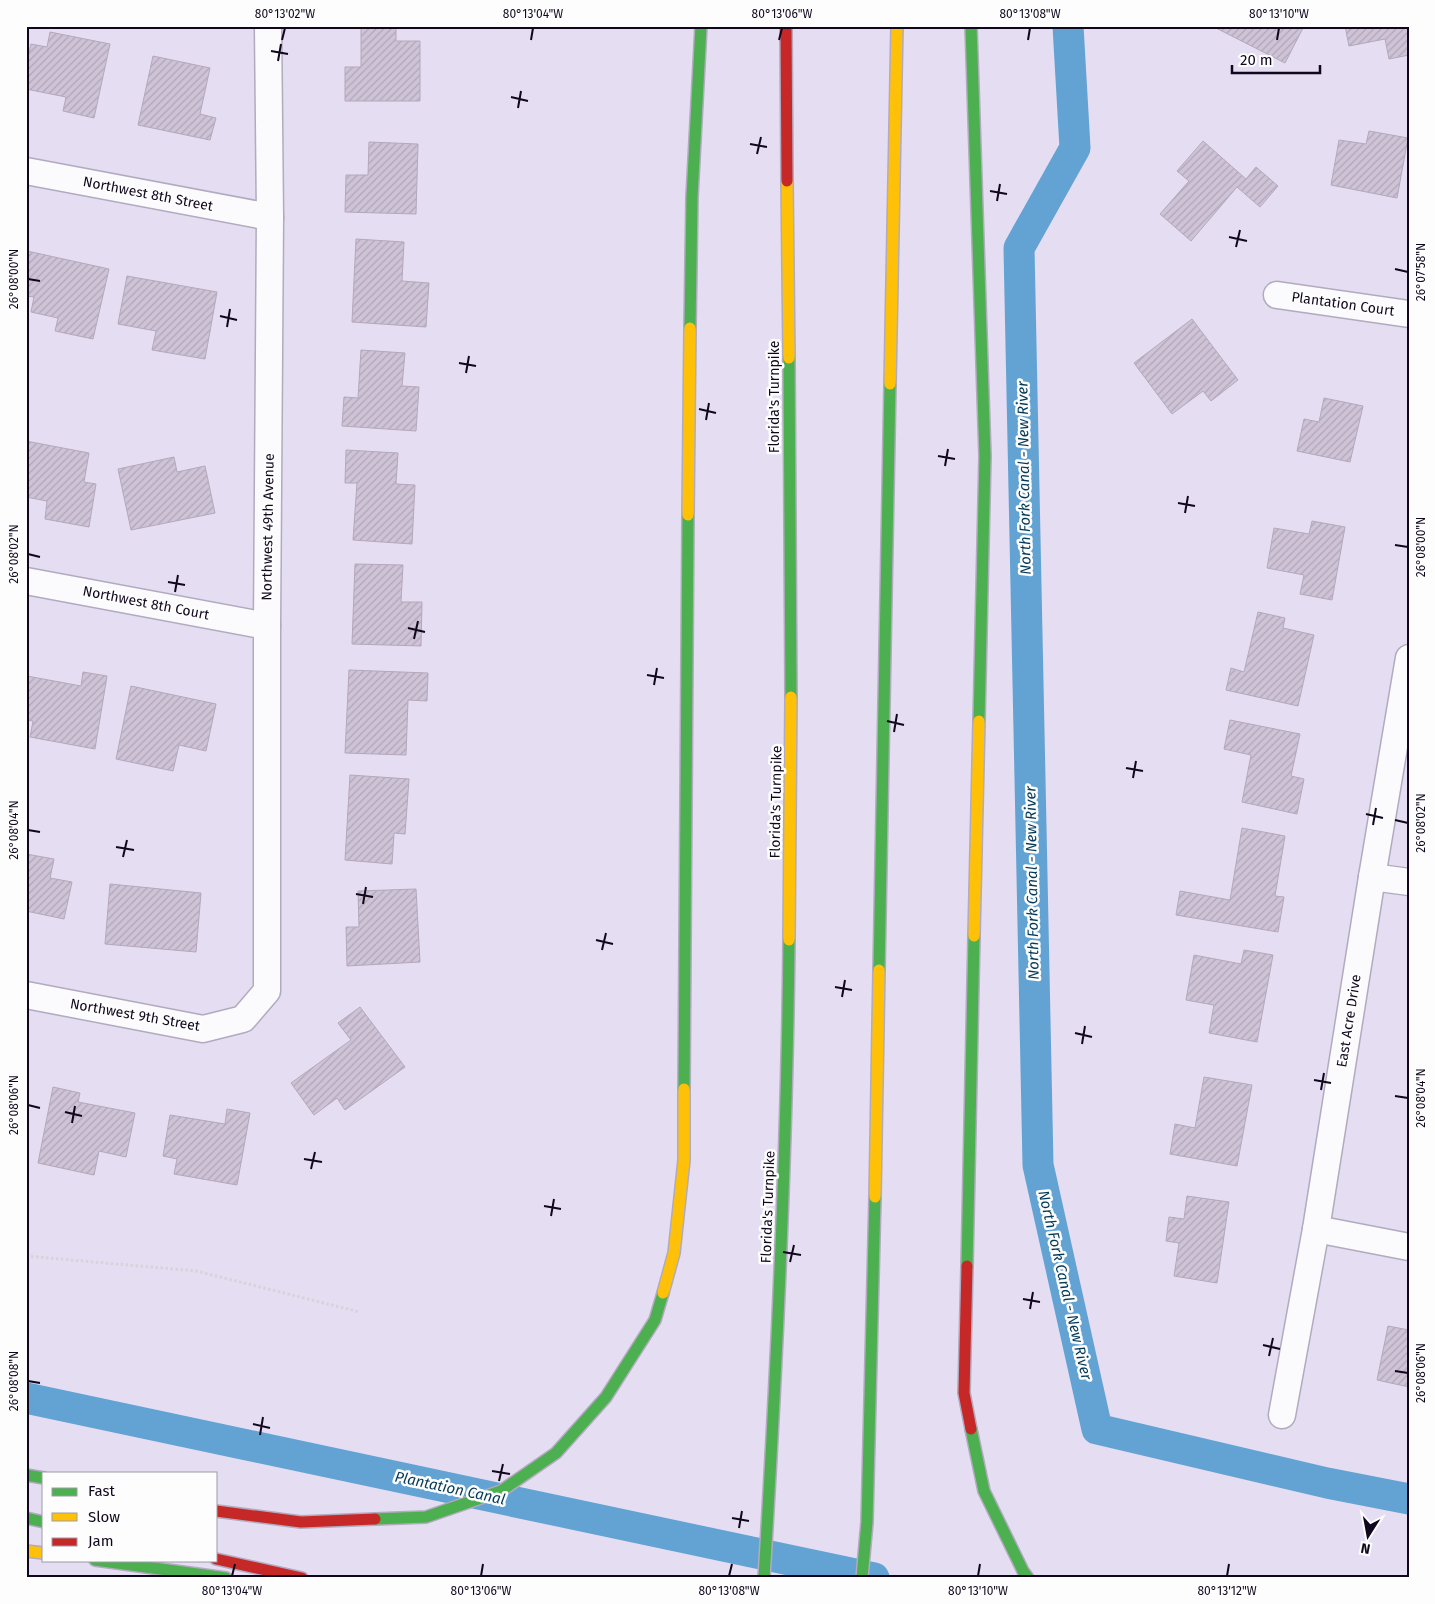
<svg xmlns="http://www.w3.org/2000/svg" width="1435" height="1604" font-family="'Fira Sans',sans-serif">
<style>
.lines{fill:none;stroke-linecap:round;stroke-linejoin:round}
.canal{stroke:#62a3d3;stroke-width:31}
.building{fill:url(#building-hatch);stroke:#b4a8bb}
.street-casing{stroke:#b2aabf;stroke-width:29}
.fast-casing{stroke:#b2aabf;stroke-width:14}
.slow-casing{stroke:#b2aabf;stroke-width:14}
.jam-casing{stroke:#b2aabf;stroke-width:14}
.path{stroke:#d6d3da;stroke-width:3;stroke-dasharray:2.5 2.5;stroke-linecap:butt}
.street{stroke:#fbfafd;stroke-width:26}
.fast{stroke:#4caf50;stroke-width:11}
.slow{stroke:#ffc107;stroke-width:11}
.jam{stroke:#c62828;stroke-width:11}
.ticks{fill:none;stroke:#10071d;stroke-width:2}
.labels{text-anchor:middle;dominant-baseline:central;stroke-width:5;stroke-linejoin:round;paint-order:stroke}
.street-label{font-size:14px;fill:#10071d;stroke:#fdfdfd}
.water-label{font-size:15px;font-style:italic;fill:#033857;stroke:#fdfdfd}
.neatline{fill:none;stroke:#10071d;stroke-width:2}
.ticks-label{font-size:12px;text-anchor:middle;fill:#10071d}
</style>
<defs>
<pattern id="building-hatch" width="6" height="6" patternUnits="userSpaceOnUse" patternTransform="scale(1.25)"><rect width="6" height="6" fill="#cfc3d7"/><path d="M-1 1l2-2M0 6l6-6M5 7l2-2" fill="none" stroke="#b1a6b8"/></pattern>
</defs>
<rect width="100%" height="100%" fill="#e5ddf2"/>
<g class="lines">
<g class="canal">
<path d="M1068 26 1075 148 1019 248 1038 1165 1097 1429 1327 1483 1409 1499"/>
<path d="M26 1398 874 1578"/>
</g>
</g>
<g class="building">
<path d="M361 26H396V41H420V101H345V67H361Z"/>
<path d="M1214 26H1304L1285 63 1214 27Z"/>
<path d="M1345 26H1409V55L1389 59 1385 39 1349 46Z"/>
<path d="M50 32 110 44 94 118 63 111 66 97 26 89V65L31 44 47 47Z"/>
<path d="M153 56 210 68 200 114 216 118 210 140 138 125Z"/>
<path d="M1369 131 1408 138 1397 198 1331 185 1339 140 1366 144Z"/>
<path d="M1203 141 1246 179 1256 167 1278 186 1260 207 1237 187 1191 241 1160 214 1189 181 1177 171Z"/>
<path d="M369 142 418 144 416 214 345 212 346 175H368Z"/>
<path d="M356 239 404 242 402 281 429 283 426 327 352 322Z"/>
<path d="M27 251 109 269 93 339 55 331 58 318 31 312 34 297 26 296Z"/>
<path d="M127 276 217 292 205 359 152 350 156 331 118 324Z"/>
<path d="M1192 319 1238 380 1211 401 1203 391 1172 414 1134 363Z"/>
<path d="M361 350 405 353 402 386 419 387 416 431 342 426 344 397 358 398Z"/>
<path d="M1324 398 1363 406 1350 462 1297 451 1304 419 1319 422Z"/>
<path d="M26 441 89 453 84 482 96 484 89 527 45 519 47 501 26 497Z"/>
<path d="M346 450 398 453 396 484 415 485 412 544 353 540 357 483H345Z"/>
<path d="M174 457 177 472 205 466 215 513 131 530 118 469Z"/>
<path d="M1312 521 1345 527 1332 600 1300 594 1304 575 1267 568 1274 528 1309 534Z"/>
<path d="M355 564 403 565 401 602H422L421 646 352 644Z"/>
<path d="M1258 612 1285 618 1283 628 1314 635 1298 706 1226 690 1231 668 1244 672Z"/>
<path d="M349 670 428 673 427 701 408 700 406 755 345 753Z"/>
<path d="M83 672 107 676 95 749 30 737 33 721 26 720 27 676 81 686Z"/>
<path d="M131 686 216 704 206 751 179 745 173 771 116 759Z"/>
<path d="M1230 720 1300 734 1291 776 1304 779 1297 814 1242 802 1251 755 1224 749Z"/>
<path d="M350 775 409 779 405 834 394 833 392 864 345 860Z"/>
<path d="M1242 828 1285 836 1275 896 1284 897 1278 932 1176 915 1180 891 1230 900Z"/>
<path d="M26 854 54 859 50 878 72 882 64 919 26 911Z"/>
<path d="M110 884 201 893 196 952 105 944Z"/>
<path d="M416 889 420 962 347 966 346 927H359L358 891Z"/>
<path d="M1244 950 1273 955 1257 1042 1209 1033 1214 1005 1186 1000 1194 955 1241 964Z"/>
<path d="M360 1007 405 1067 345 1110 337 1098 314 1115 291 1083 351 1040 338 1023Z"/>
<path d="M1204 1077 1252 1085 1237 1166 1170 1154 1175 1124 1195 1128Z"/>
<path d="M53 1087 80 1093 78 1102 135 1113 126 1157 99 1151 94 1175 38 1163Z"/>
<path d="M227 1109 250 1113 237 1185 174 1174 177 1159 163 1156 170 1115 225 1124Z"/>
<path d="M1187 1196 1229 1202 1217 1283 1174 1276 1179 1243 1166 1241 1169 1217 1184 1219Z"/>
<path d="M1388 1326 1409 1330V1387L1377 1380Z"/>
</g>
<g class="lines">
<defs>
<g id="street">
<path d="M26 171 270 217"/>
<path d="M1277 295 1409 314"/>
<path d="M26 581 267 626"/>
<path d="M1372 877 1409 882"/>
<path d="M26 995 203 1029 243 1019 267 991V626L270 217 268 26"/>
<path d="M1316 1229 1409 1247"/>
<path d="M1282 1415 1316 1229 1372 877 1409 658"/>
</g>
<g id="fast">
<path d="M971 26 985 456 979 721"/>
<path d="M690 328 692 197 701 26"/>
<path d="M789 358 791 697"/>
<path d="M879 970 890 384"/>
<path d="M684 1089 688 515"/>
<path d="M967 1266 974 936"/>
<path d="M971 1429 984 1491 1023 1571 1028 1578"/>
<path d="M26 1475 44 1478"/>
<path d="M26 1518 44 1522"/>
<path d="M375 1519 426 1517 501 1491 556 1453 606 1397 655 1320 663 1293"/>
<path d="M95 1560 226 1578"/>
<path d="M764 1578C777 1365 787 1153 789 940"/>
<path d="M862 1578 867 1522 875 1197"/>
</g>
<g id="slow">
<path d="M787 181 789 358"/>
<path d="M890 384 897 26"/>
<path d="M688 515 690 328"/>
<path d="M974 936 979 721"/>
<path d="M789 940 791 697"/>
<path d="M875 1197 879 970"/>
<path d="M663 1293 674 1253 684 1160V1089"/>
<path d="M26 1551 44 1553"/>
</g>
<g id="jam">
<path d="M786 26 787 181"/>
<path d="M967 1266 964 1393 971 1429"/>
<path d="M216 1511 301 1522 375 1519"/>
<path d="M216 1559 302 1578"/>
</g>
</defs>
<use href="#street" class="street-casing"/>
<use href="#fast" class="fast-casing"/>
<use href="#slow" class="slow-casing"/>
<use href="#jam" class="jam-casing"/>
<path class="path" d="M26 1256 196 1271 360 1312"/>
<use href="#street" class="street"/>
<use href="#fast" class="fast"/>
<use href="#slow" class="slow"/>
<use href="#jam" class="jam"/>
</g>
<path class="ticks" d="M282 40 285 28M531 40 533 28M779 40 782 28M1028 40 1030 28M1277 40 1279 28M271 51 288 54M278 61 281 44M511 97 528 101M518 108 521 91M750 144 767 147M757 154 761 137M990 191 1007 194M997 201 1000 184M1229 237 1247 241M1236 247 1240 230M1395 269 1408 272M28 279 40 281M220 316 237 320M227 327 230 309M459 363 476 366M466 373 469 356M699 409 716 413M706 420 709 403M938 456 955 459M945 466 948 449M1178 503 1195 506M1185 513 1188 496M1395 545 1408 547M28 554 40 557M168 582 185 585M175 592 178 575M408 628 425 632M414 639 418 621M647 675 664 678M654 685 657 668M887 721 904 725M894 732 897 714M1126 768 1143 771M1133 778 1136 761M1366 814 1383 818M1395 820 1408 823M1373 825 1376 808M28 830 40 832M116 847 134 850M123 857 127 840M356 894 373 897M363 904 366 887M596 940 613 944M602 950 606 933M835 987 852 990M842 997 845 980M1075 1033 1092 1037M1082 1044 1085 1026M1314 1080 1331 1083M1321 1090 1324 1073M1395 1096 1408 1098M28 1105 40 1108M65 1112 82 1116M72 1123 75 1106M304 1159 322 1162M311 1169 315 1152M544 1206 561 1209M551 1216 554 1199M783 1252 801 1255M790 1262 794 1245M1023 1299 1040 1302M1030 1309 1033 1292M1263 1345 1280 1349M1269 1356 1273 1338M1395 1371 1408 1373M28 1381 40 1383M253 1424 270 1428M260 1435 263 1417M492 1471 510 1474M499 1481 503 1464M732 1518 749 1521M739 1528 742 1511M232 1576 235 1564M481 1576 483 1564M729 1576 732 1564M978 1576 980 1564M1227 1576 1229 1564"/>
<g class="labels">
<g class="street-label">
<text transform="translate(148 194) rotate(11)">Northwest 8th Street</text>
<text transform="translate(1343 304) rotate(8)">Plantation Court</text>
<text transform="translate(774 397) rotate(-90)">Florida's Turnpike</text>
<text transform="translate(268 527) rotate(-89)">Northwest 49th Avenue</text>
<text transform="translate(146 603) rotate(11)">Northwest 8th Court</text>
<text transform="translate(776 802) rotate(-89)">Florida's Turnpike</text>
<text transform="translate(135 1015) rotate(10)">Northwest 9th Street</text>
<text transform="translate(1349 1021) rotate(-81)">East Acre Drive</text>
<text transform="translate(768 1207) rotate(-88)">Florida's Turnpike</text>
</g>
<g class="water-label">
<text transform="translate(1024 478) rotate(-91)">North Fork Canal - New River</text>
<text transform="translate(1032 883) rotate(-91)">North Fork Canal - New River</text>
<text transform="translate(1065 1285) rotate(77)">North Fork Canal - New River</text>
<text transform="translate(450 1488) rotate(12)">Plantation Canal</text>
</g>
</g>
<rect width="1435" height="1604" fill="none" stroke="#fdfdfd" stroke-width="55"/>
<rect x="42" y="1472" width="175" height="90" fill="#fdfdfd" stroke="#9e9ba3"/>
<rect x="52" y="1488" width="25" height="8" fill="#4caf50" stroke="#9e9ba3"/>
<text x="88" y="1496" font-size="15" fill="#10071d">Fast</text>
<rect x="52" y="1513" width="25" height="8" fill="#ffc107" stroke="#9e9ba3"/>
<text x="88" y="1522" font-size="15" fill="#10071d">Slow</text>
<rect x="52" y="1538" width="25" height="8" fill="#c62828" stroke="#9e9ba3"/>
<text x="88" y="1546" font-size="15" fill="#10071d">Jam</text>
<g transform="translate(1368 1536) rotate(191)" stroke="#fdfdfd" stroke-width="4" paint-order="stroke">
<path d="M0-4L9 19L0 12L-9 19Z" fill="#10071d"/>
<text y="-8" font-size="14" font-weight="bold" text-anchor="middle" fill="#10071d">N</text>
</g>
<path d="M1232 65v8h88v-8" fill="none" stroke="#10071d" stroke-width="2.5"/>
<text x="1240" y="65" font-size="15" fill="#10071d" stroke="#fdfdfd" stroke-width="4" paint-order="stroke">20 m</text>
<rect x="28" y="28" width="1380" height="1548" class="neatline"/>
<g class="ticks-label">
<text x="285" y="18">80°13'02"W</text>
<text x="533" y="18">80°13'04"W</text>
<text x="782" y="18">80°13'06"W</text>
<text x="1030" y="18">80°13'08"W</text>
<text x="1279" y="18">80°13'10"W</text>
<text transform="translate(1421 272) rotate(-90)" y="4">26°07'58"N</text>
<text transform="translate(14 279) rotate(-90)" y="4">26°08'00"N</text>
<text transform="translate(1421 547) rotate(-90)" y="4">26°08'00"N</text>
<text transform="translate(14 554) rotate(-90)" y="4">26°08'02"N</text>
<text transform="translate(1421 823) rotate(-90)" y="4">26°08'02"N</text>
<text transform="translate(14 830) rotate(-90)" y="4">26°08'04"N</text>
<text transform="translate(1421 1098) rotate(-90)" y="4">26°08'04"N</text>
<text transform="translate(14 1105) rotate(-90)" y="4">26°08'06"N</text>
<text transform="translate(1421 1373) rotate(-90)" y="4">26°08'06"N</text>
<text transform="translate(14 1381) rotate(-90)" y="4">26°08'08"N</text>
<text x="232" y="1595">80°13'04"W</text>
<text x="481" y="1595">80°13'06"W</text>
<text x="729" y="1595">80°13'08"W</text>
<text x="978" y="1595">80°13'10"W</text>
<text x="1227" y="1595">80°13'12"W</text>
</g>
</svg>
